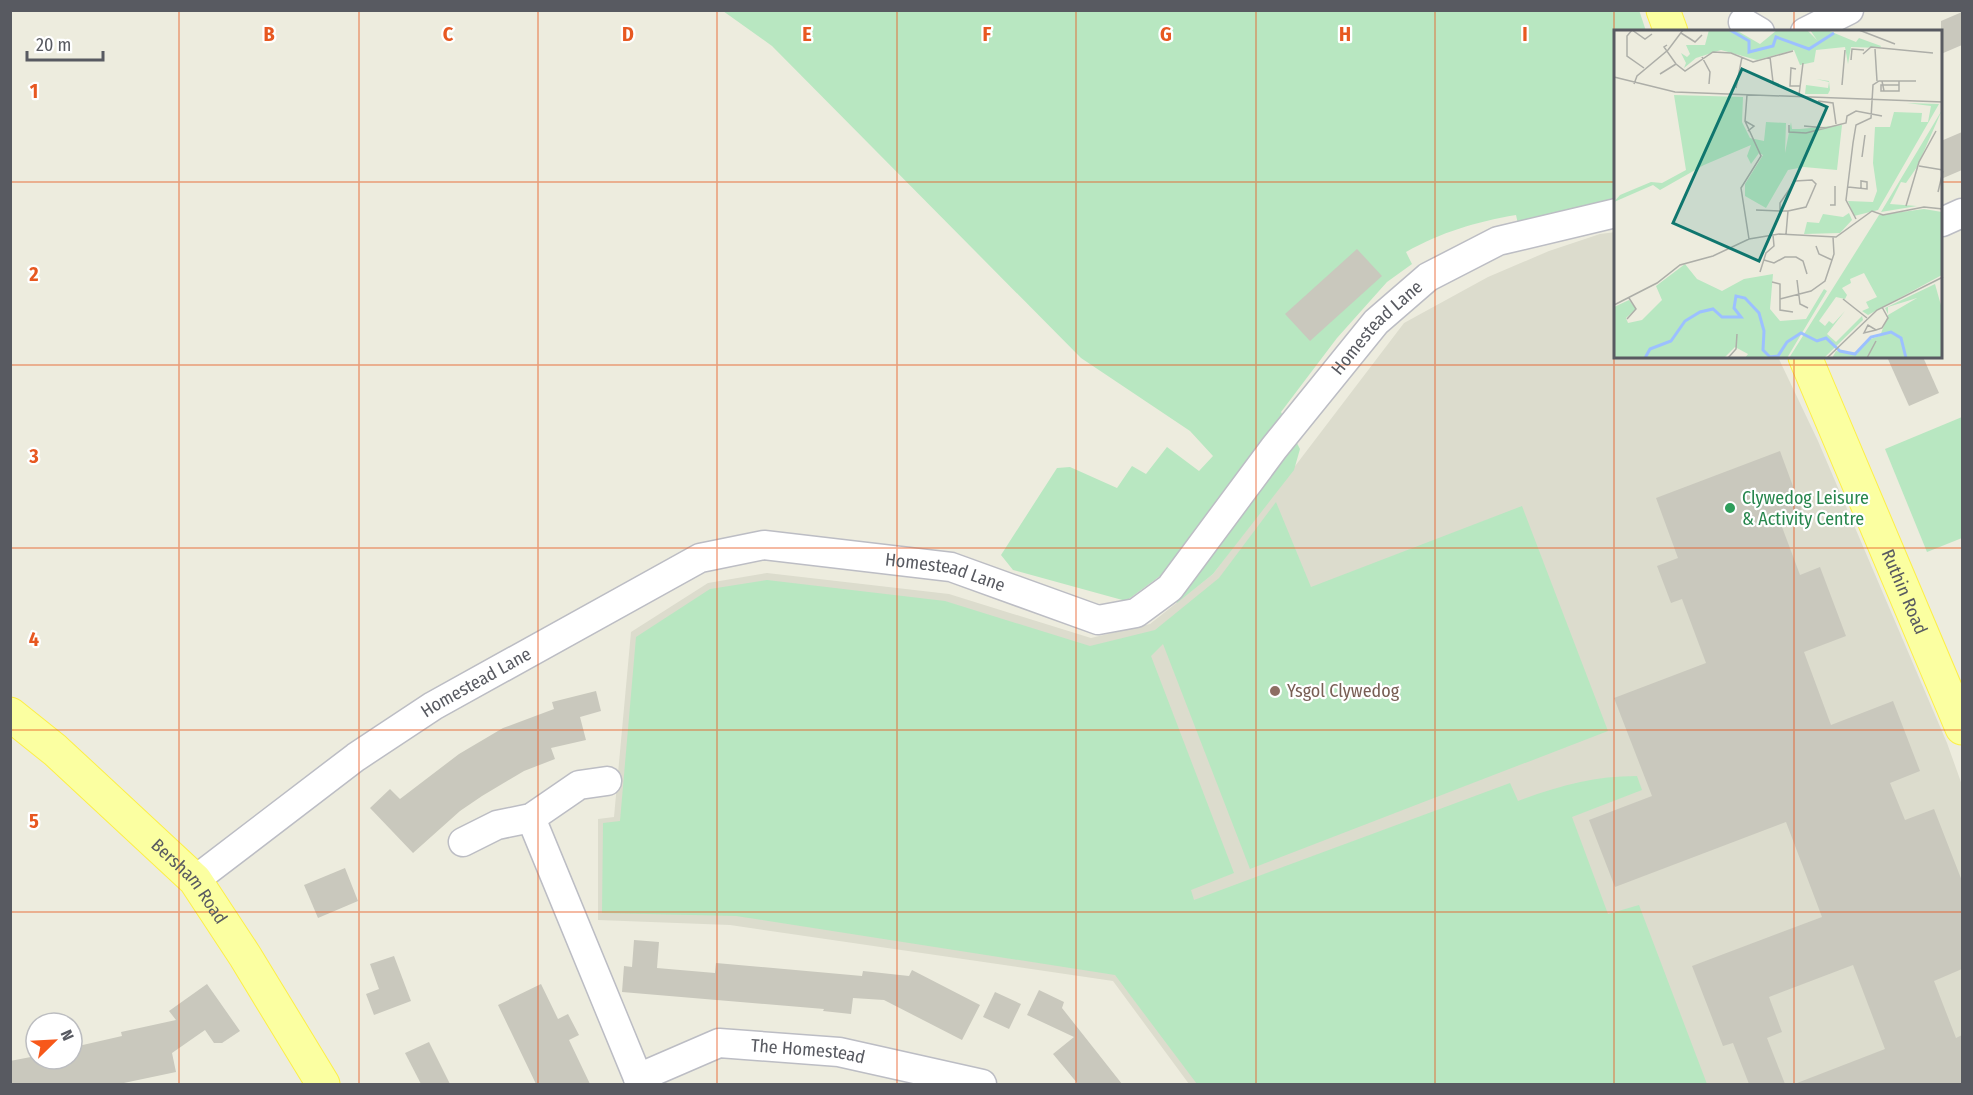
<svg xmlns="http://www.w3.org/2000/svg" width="1973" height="1095" font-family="'Fira Sans Condensed',sans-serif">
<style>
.education{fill:#dcdccd}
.green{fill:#b8e7c1}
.building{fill:#c9c8bd}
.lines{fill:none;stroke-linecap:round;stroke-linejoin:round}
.minor-casing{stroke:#bcbdc4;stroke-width:31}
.major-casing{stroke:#fdef47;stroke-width:35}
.minor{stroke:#fff;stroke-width:28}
.major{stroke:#fbffa1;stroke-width:33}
.grid{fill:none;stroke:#e75821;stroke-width:1.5;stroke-opacity:0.55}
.leisure-dot{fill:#2e9e5b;stroke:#fff;stroke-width:2}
.education-dot{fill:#8d6e63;stroke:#fff;stroke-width:2}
.labels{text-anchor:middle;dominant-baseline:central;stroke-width:4.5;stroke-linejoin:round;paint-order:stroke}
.street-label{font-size:18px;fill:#585a61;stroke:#fff}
.leisure-label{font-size:18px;fill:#27864d;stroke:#fff;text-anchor:start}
.education-label{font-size:18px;fill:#785e54;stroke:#fff;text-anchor:start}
.inset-river{fill:none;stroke:#9cc0ff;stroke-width:3}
.inset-road{fill:none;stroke:#adaea8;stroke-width:1.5}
.view{fill:#0f766e;fill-opacity:0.15;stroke:#0f766e;stroke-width:3}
.inset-edge{fill:none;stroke:#585a61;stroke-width:3}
.grid-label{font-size:20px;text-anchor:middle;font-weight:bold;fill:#e75821;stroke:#fff;stroke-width:4.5;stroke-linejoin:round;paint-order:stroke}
</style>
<rect width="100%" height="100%" fill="#edecde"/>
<path class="education" d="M1616 232V357H1778L1818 441 1947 743 1962 785V1084H1189L1113 981 730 925 598 920V819L614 817 631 632 708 583 767 573 949 594 1091 638 1150 624 1213 574 1404 323 1488 277 1549 251 1600 234Z"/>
<g class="green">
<path d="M1639 10 1646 31 1616 32V203L1518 224 1516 215C1475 222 1442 232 1406 252L1412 264 1387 282 1337 338 1281 412 1300 449 1294 470 1213 574 1177 603 1160 576 1126 601 1013 570 1001 555 1057 468 1070 467 1117 488 1132 466 1146 474 1167 447 1199 471 1213 456 1190 431 1081 358 772 46 723 11Z"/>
<path d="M1962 417V538L1927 552 1885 449Z"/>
<path d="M1276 502 1311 587 1522 506 1608 731 1250 869 1163 644 1151 656 1234 873 1191 890 1194 900 1510 783 1518 801C1558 786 1594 776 1637 776L1642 790 1572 817 1608 914 1639 905 1707 1084H1197L1115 975 736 916 602 913 603 823 620 821 636 637 710 589 767 580 945 601 1090 646 1155 630 1219 578Z"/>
</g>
<g class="building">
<path d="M1962 12V45L1941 54V21Z"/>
<path d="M1962 132V170L1941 179V141Z"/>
<path d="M1357 249 1382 276 1310 341 1285 314Z"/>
<path d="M1887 357H1923L1939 393 1909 406Z"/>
<path d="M1780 451 1805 519 1782 527 1800 575 1820 567 1846 636 1804 652 1831 725 1893 701 1920 771 1890 783 1905 820 1934 809 1962 881V969L1934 981 1956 1038 1962 1035V1084H1797V1083L1885 1049 1853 965 1769 997 1782 1032 1767 1038 1785 1084H1749L1733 1043 1723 1046 1692 966 1822 917 1786 822 1615 887 1589 820 1652 796 1614 698 1706 663 1682 599 1671 603 1657 566 1678 558 1656 498Z"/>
<path d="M596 691 601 711 580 717 586 740 551 748 555 759 524 771 482 796 460 811 413 853 370 808 390 789 400 799 459 754 503 728 554 709 552 702Z"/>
<path d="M345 868 358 901 318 918 304 885Z"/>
<path d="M634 940 659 942 657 968 715 973 716 963 862 976 863 971 909 976 912 970 980 1005 962 1040 884 1000 853 998 851 1014 823 1011 824 1009 622 992 624 966 632 967Z"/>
<path d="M394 956 411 1001 374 1015 366 994 379 989 370 964Z"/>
<path d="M207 984 240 1031 222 1043H214L205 1030 172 1053 176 1072 119 1084H10V1061L36 1056V1059H72L74 1047 122 1036 121 1032 176 1020 169 1011Z"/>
<path d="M541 984 558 1019 568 1014 579 1035 569 1040 590 1084H536L498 1005Z"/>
<path d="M1039 990 1064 1002 1062 1008 1122 1084H1078L1053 1054 1074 1037 1027 1015Z"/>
<path d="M995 992 1021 1004 1009 1029 983 1017Z"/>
<path d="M429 1042 450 1084H421L405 1053Z"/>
</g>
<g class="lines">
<defs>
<g id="minor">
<path d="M1743 22 1760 32"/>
<path d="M1805 32 1849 10"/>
<path d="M1942 222 1962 213"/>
<path d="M531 818 638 1078"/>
<path d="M463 842 497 825 531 818 579 785 607 781"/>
<path id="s1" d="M195 880 356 757 433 706 700 558 764 545 951 567 1098 620 1136 613 1170 588 1274 448 1376 322 1428 277 1498 241 1616 213"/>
<path id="s2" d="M640 1084 638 1078 719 1043 839 1052 982 1084"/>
</g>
<g id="major">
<path d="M1663 10 1671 32"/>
<path id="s3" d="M1805 357 1962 728"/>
<path id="s4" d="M10 714 55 750 195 880 245 956 323 1084"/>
</g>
</defs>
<use href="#minor" class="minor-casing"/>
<use href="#major" class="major-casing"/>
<use href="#minor" class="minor"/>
<use href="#major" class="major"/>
</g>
<path class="grid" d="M179 10V1084M359 10V1084M538 10V1084M717 10V1084M897 10V1084M1076 10V1084M1256 10V1084M1435 10V1084M1614 10V1084M1794 10V32M10 182H1616M1942 182H1962M1794 357V1084M10 365H1962M10 548H1962M10 730H1962M10 912H1962"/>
<circle class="leisure-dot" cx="1730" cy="508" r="6"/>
<circle class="education-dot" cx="1275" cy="691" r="6"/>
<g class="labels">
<g class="street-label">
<text stroke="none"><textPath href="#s1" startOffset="1424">Homestead Lane</textPath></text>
<text stroke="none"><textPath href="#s1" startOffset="849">Homestead Lane</textPath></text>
<text stroke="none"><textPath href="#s3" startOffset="255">Ruthin Road</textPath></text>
<text stroke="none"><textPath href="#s1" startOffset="344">Homestead Lane</textPath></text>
<text stroke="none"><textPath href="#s4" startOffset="246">Bersham Road</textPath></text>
<text stroke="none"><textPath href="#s2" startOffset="184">The Homestead</textPath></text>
</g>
<g class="leisure-label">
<text x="1742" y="498">Clywedog Leisure<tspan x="1742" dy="21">&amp; Activity Centre</tspan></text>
</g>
<g class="education-label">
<text x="1287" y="691">Ysgol Clywedog</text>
</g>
</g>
<g transform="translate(1614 30)">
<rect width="328" height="328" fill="#edecde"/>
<path d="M95 0H122L146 14 163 0H193L203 10 196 0H213L242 12 245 8 267 16 266 18 237 17 234 34 231 17 202 20 200 32 186 35 180 20 143 30 107 20 82 28 70 38 72 33 67 23 73 27 76 24 72 15H91ZM202 49 215 51 216 60 214 64H191L192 55 214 58 215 52ZM60 65 129 67 128 92 136 108 150 111 152 92 172 93 171 123 177 92 178 99H186L228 95 223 140 190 137 174 140 152 178 131 166V154L149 125 145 123 137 134 133 126 137 115 90 135 46 160 39 155 0 172 6 165 37 152 48 153 72 140ZM293 73 325 74 264 180 240 186 234 171 259 172 263 161 259 133 261 97H276L280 82 308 83 307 92H314L317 76ZM328 80 303 137 292 153 287 152 276 174 303 176 267 182ZM310 179 328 182V245L254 285 248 281 255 278 252 272 263 267 250 243 236 249 237 253 228 258 233 265 231 269 222 267 205 291 211 296 215 291 219 294 231 281 213 304 222 312 248 286 249 290 210 328H175L265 185ZM235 183 238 190 226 203 190 204 193 192 205 193 209 184 229 187ZM71 234 83 249 108 261 130 249 159 244 156 279 166 291 192 289 210 259 213 261 173 328H131L134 324 121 317 110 328H0V277L15 270 22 279 12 288 14 293 28 290 48 270 42 256ZM321 254 328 279V328H218L222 321 243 324 253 310 266 306 274 285 303 268 274 277V284L271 278Z" fill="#b8e7c1"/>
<path class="inset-river" d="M116 0 135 11V22L159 16 162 7 195 19 220 3M31 328 36 319 57 311 71 291 86 282 99 279 108 287H127L120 278 122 266 131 268 145 283 150 301 149 320 156 327 164 326 173 312 187 303 203 311 212 308 226 321 241 324 257 307 277 302 287 308 292 328"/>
<path class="inset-road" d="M245 0 281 14M67 3 81 12 88 5M53 15 50 17 62 34 71 41 99 22 117 23 139 32 179 21M261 19 263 51M249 24 257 17 319 23M88 27 96 42 95 54M156 27 159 52M237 30 238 19 250 20M30 38 13 26V6L18 0 31 9 38 4M182 39 177 38 176 56H186M46 44 62 34M0 47 61 62 329 72M268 51 270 61H285V51M20 54 23 46 54 20 69 0M228 55 231 20M122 58 128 27M270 61H267V55H285M133 65 131 91 147 126 127 158 135 209M185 65 189 33M204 71 219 73 222 94M131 91 140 96 134 101M175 95V102L192 103 232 93 233 86 242 81 268 86M190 96 212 98M248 127 251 105M305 136 329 140M234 157 253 159V152L247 151V158M324 162 329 141M216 175H221V156M292 176 305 132 322 101M142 180 166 181M242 189 232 170 239 113 242 95 257 88 259 55 265 51H302M172 204 174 181H166V173L181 151 198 150 202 154 192 177 174 181M202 216 205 224 218 230M150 230 160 233 171 227H182L189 231 193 244M146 242 152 223 160 216 159 205M183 250 186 274 194 278M158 252 166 254V280L179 282M166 269 197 261 211 251 220 224 219 207M229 269 253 288M0 275 43 253 66 235 99 226 135 209 165 204 222 207 258 181 269 185 310 177 329 179M13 289 22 279 15 268M262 300 254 295 250 303 262 300 268 298 274 288 268 277M114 328 122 319 123 304M213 328 263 280 329 247M253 328 262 311"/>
<path class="view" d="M128 39 213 77 145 231 59 193Z"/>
<rect width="328" height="328" class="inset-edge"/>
</g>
<g class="grid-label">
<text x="269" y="41">B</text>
<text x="448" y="41">C</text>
<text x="628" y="41">D</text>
<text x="807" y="41">E</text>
<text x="987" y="41">F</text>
<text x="1166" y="41">G</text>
<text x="1345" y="41">H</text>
<text x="1525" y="41">I</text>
<text x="34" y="98">1</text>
<text x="34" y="281">2</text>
<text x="34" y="463">3</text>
<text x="34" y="646">4</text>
<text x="34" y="828">5</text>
</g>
<rect width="1973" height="1095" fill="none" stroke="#585a61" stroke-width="24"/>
<g transform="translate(54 1041) rotate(66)"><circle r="28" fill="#ffffff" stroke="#bcbdc0" stroke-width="1.5"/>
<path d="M0-4.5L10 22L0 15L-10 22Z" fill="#f7581a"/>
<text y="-9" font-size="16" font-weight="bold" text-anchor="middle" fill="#585a61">N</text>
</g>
<path d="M27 51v9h76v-9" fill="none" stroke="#585a61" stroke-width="3"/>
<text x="36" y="51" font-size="18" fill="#585a61" stroke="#ffffff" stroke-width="4.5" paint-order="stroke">20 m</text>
</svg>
